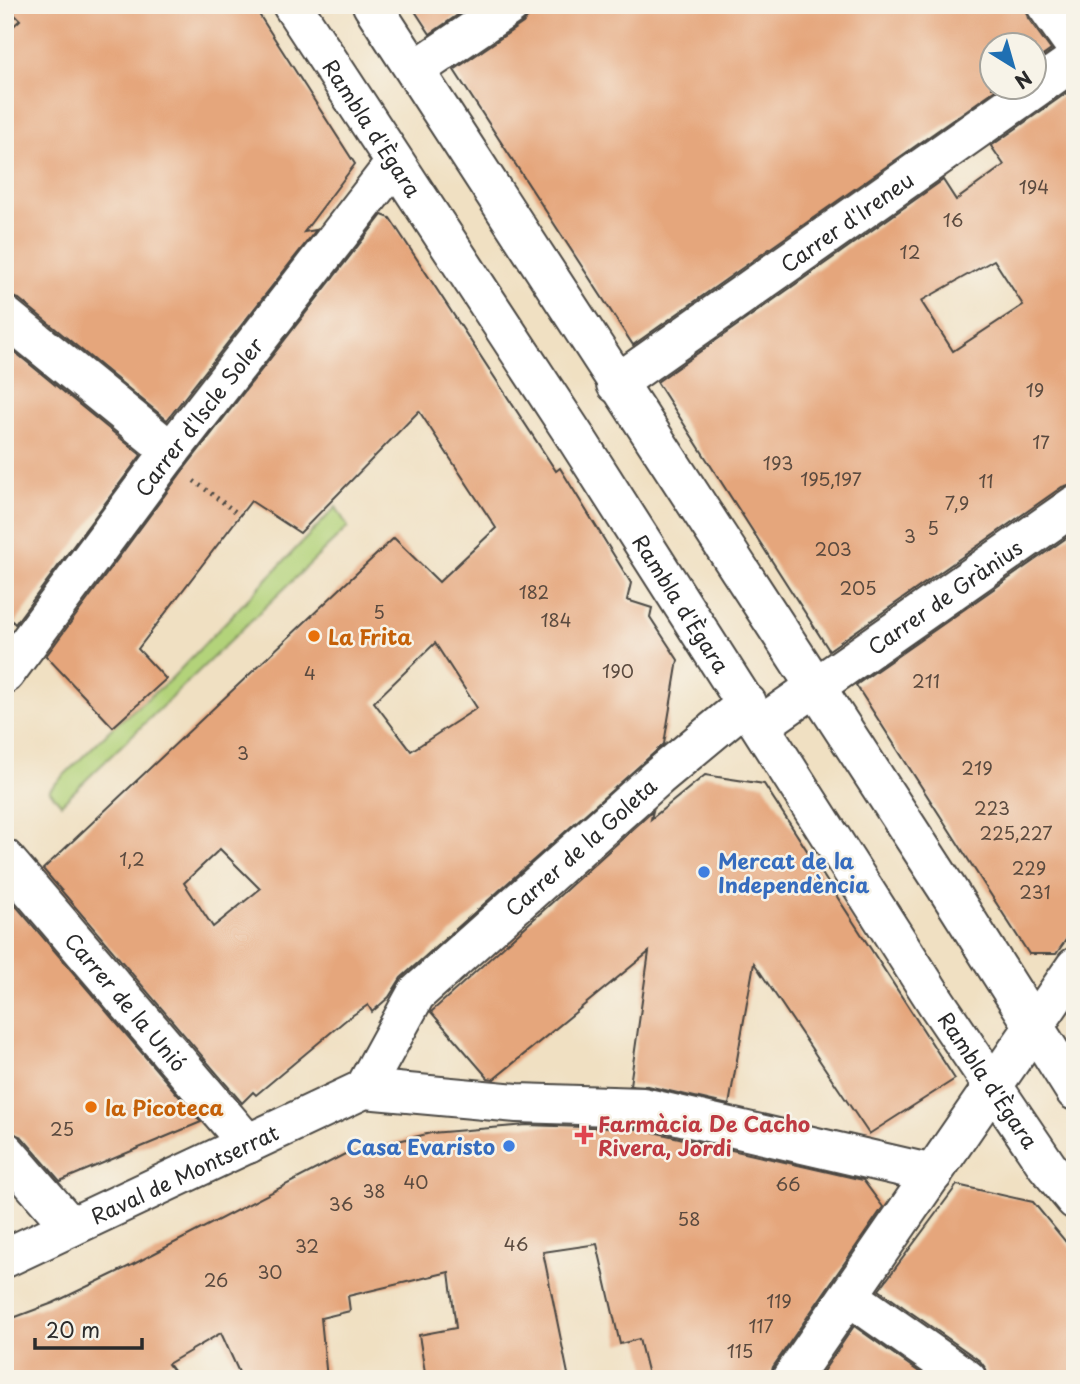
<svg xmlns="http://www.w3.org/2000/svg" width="1080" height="1384" font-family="'Playpen Sans',sans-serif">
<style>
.green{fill:#b3d37a;stroke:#6f7f52;stroke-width:2}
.building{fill:#e5a67c;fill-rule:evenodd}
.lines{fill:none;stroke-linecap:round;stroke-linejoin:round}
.minor-casing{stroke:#494642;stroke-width:42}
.path{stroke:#494642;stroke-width:4.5;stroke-dasharray:2 5;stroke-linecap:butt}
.minor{stroke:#fff;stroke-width:38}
.food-dot{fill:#e8710a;stroke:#f7f3e8;stroke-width:2.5}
.shop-dot{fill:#3f7fe0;stroke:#f7f3e8;stroke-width:2.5}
.health-dot{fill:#e0444e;stroke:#f7f3e8;stroke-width:2.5}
.labels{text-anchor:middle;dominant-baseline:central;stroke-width:5;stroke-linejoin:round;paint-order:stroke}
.number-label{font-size:18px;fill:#5a4a3f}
.street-label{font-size:21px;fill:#2b2b2b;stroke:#f7f3e8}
.food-label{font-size:21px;font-weight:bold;fill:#c56008;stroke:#f7f3e8;text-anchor:start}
.shop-label{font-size:21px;font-weight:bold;fill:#366cbe;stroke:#f7f3e8;text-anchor:start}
.health-label{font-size:21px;font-weight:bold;fill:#be3a42;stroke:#f7f3e8;text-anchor:start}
</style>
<rect width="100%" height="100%" fill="#f7f3e8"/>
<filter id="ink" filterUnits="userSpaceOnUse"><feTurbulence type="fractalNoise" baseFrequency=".0143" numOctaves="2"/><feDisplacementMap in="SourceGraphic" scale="14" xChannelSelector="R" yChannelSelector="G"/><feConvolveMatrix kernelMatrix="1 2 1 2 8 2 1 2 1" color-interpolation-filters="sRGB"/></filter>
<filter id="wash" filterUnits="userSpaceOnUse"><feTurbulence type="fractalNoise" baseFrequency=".00686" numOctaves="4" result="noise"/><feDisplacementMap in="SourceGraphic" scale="28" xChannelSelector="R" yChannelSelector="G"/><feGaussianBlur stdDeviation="1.57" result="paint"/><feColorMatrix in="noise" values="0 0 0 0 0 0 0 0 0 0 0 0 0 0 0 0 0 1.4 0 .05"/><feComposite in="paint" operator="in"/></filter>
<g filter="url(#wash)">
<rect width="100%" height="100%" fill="#f0e0c2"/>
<path class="green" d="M336 507 348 527 61 804 49 790 113 727 170 680Z"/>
<g id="blocks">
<g class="building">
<path d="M5 5H253L355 164 304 232 316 230 167 420 19 299 5 295V34L20 20Z"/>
<path d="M411 5H472L430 34Z"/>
<path d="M533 5H1024L1028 18 1051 50 1034 62V46H992V88H998L633 345 454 70 523 23 530 15Z"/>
<path d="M1075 87V483L1062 487 829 650 657 382 943 180 956 200 1004 165 991 146ZM994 260 1023 305 953 351 921 301Z"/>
<path d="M382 215 390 218 556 471 560 468 631 583 627 600 652 608 650 617 678 660 664 744 401 978 389 997 372 1012 368 1005 347 1019 256 1095 253 1092 242 1103 43 869 394 538 439 582 496 528 419 411 300 533 251 501 138 649 166 679 113 727 46 656 181 473ZM435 643 477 708 411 751 374 702ZM220 849 260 889 213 927 184 883Z"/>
<path d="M5 344 141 455 15 624 5 614Z"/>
<path d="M1075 532V927L1056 954H1029L856 685Z"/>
<path d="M705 775 764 784 955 1079 869 1134 754 963 729 1105 648 1086 630 1085 649 952 494 1079 488 1078 431 1012 653 811 651 819Z"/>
<path d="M11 900 201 1122 60 1181 22 1137 5 1130V905Z"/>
<path d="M527 1125 640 1129 863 1180 883 1207 773 1367 769 1379H649L639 1339 620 1344 597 1244 543 1252 569 1379H426L419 1335 456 1328 449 1272 348 1296 350 1311 321 1318 327 1379H242L221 1333 168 1364 179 1379H5V1321L53 1303 132 1265 345 1154 431 1133Z"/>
<path d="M957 1185 1033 1202 1075 1253V1379H988L986 1369 980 1361 879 1290Z"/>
<path d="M854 1326 929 1379H818Z"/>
</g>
</g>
</g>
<g filter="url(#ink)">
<use href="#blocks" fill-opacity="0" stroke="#494642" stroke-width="2"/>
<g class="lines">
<defs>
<g id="minor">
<path id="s1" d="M292 5 578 441 936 1002 1047 1166 1075 1200"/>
<path d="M372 5 946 887 1075 1091"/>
<path d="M1046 5 1075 46"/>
<path d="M415 70 511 5"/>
<path d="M5 316 171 451"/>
<path id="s2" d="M616 384 1075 60"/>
<path id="s3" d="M5 674 164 460 395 163"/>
<path id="s4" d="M761 725 1075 505"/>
<path id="s5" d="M5 859 248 1144"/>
<path id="s6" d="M364 1089 416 994 658 777 747 703"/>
<path d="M5 1151 71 1227"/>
<path id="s7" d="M5 1258 364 1089 517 1103 643 1107 933 1174"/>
<path d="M849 1296 967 1379"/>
<path d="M791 1379 1075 967"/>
</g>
</defs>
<use href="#minor" class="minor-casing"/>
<path class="path" d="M194 481 240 515"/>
<use href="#minor" class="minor"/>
</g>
</g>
<g class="food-dot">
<circle cx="314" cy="636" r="7"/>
<circle cx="91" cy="1107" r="7"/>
</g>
<g class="shop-dot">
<circle cx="704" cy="872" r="7"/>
<circle cx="509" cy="1146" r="7"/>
</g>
<path class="health-dot" d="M580.5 1124.5h7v7h7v7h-7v7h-7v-7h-7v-7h7z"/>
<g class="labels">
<g class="number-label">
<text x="1034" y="186">194</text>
<text x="953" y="219">16</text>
<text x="910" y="251">12</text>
<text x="1035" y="389">19</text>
<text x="1041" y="441">17</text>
<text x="778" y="462">193</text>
<text x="831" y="478">195,197</text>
<text x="986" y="480">11</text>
<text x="957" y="502">7,9</text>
<text x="933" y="527">5</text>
<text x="910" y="535">3</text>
<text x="833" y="548">203</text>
<text x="858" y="587">205</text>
<text x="534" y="591">182</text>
<text x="379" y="611">5</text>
<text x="556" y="619">184</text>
<text x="618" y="670">190</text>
<text x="310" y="672">4</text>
<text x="926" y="680">211</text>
<text x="243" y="752">3</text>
<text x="977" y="767">219</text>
<text x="992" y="807">223</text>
<text x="1016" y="832">225,227</text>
<text x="132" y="858">1,2</text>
<text x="1029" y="867">229</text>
<text x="1035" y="891">231</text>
<text x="62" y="1128">25</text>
<text x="416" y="1181">40</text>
<text x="788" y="1183">66</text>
<text x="374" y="1190">38</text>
<text x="341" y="1203">36</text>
<text x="689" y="1218">58</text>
<text x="516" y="1243">46</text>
<text x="307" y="1245">32</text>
<text x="270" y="1271">30</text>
<text x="216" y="1279">26</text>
<text x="779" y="1300">119</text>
<text x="761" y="1325">117</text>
<text x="740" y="1350">115</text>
</g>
<g class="street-label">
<text stroke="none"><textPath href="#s1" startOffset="147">Rambla d'Ègara</textPath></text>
<text stroke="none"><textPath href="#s2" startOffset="282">Carrer d'Ireneu</textPath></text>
<text stroke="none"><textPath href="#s3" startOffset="322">Carrer d'Iscle Soler</textPath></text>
<text stroke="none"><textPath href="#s4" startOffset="224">Carrer de Grànius</textPath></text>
<text stroke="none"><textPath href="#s1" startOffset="714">Rambla d'Ègara</textPath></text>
<text stroke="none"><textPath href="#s6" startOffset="329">Carrer de la Goleta</textPath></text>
<text stroke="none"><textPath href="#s5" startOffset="187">Carrer de la Unió</textPath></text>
<text stroke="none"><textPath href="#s1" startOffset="1281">Rambla d'Ègara</textPath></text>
<text stroke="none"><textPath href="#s7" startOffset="198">Raval de Montserrat</textPath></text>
</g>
<g class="food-label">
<text x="328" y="636">La Frita</text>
<text x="105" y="1107">la Picoteca</text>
</g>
<g class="shop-label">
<text x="718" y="860">Mercat de la<tspan x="718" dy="24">Independència</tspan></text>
<text x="495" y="1146" text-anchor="end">Casa Evaristo</text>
</g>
<g class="health-label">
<text x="598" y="1123">Farmàcia De Cacho<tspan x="598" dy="24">Rivera, Jordi</tspan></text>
</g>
</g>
<rect width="1080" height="1384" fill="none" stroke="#f7f3e8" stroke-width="28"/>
<g transform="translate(1013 66) rotate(143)"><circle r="33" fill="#f7f3e8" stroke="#a5a39c" stroke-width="2"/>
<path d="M0-5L12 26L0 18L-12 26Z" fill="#1f6fb2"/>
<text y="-10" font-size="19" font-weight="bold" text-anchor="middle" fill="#2b2b2b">N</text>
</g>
<path d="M35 1338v10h107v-10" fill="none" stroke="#2b2b2b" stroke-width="3.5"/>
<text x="46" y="1338" font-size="21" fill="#2b2b2b" stroke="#f7f3e8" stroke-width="5" paint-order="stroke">20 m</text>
</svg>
